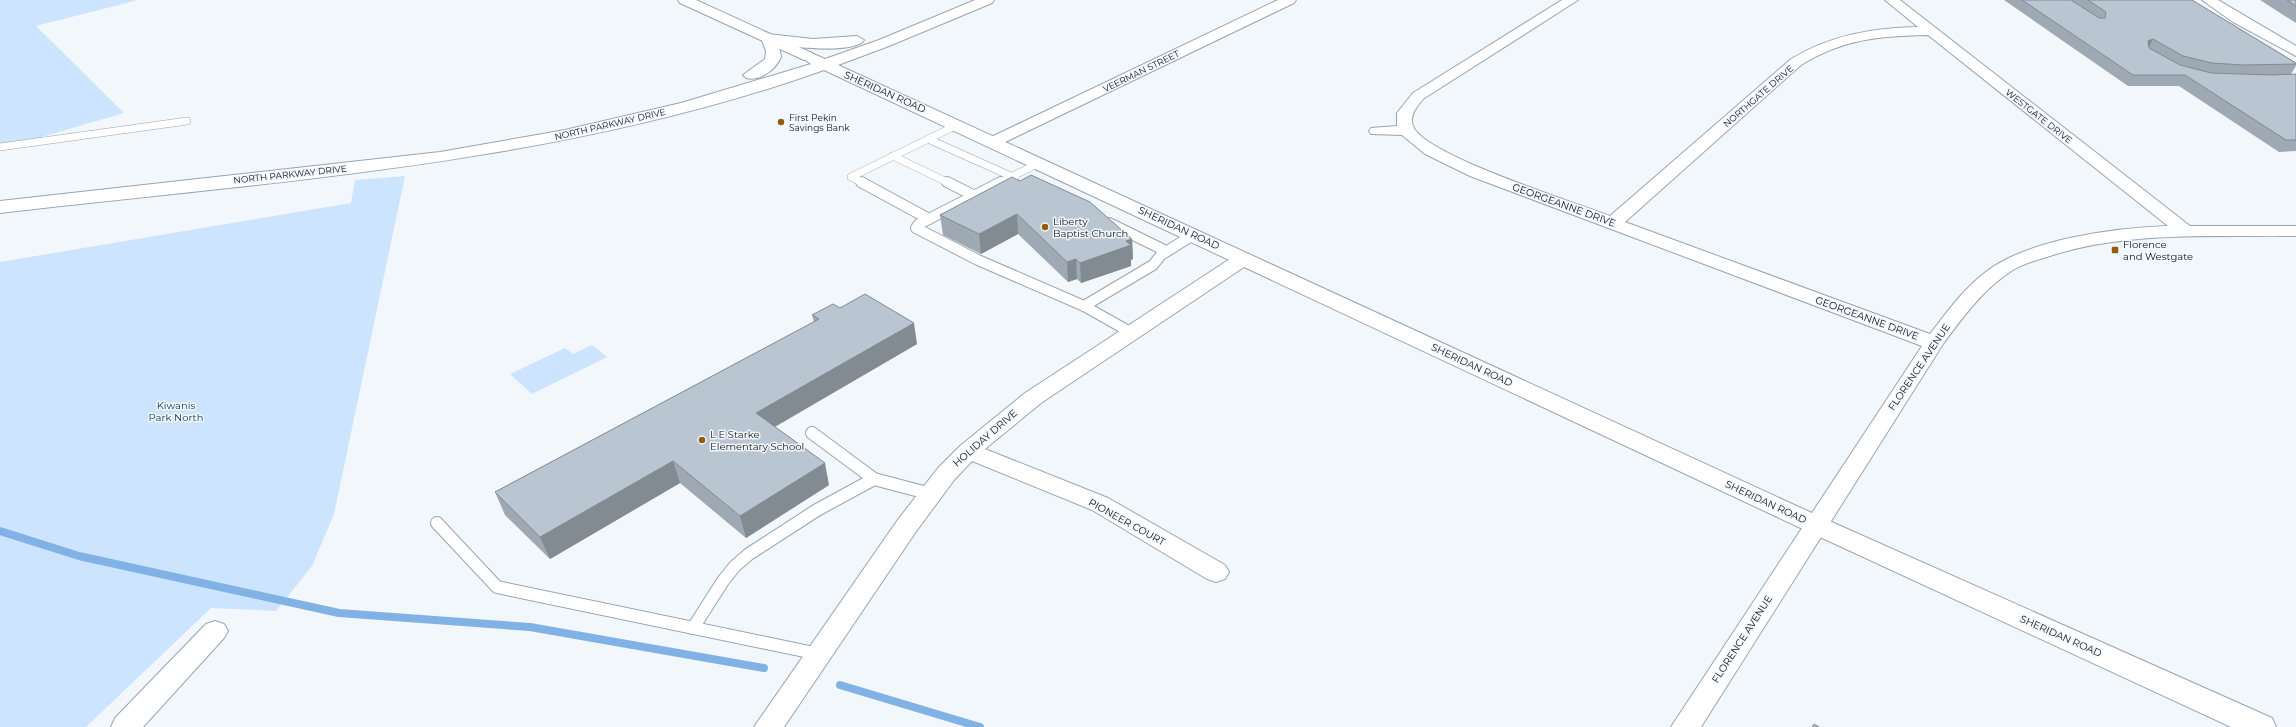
<svg xmlns="http://www.w3.org/2000/svg" width="2296" height="727" font-family="Montserrat,sans-serif">
<style>
.green{fill:#cce4fe}
.lines{fill:none;stroke-linecap:round;stroke-linejoin:round}
.stream{stroke:#80b2e6;stroke-width:8}
.service-far2-casing{stroke:#99a4b0;stroke-width:8}
.service-far1-casing{stroke:#99a4b0;stroke-width:12}
.service-casing{stroke:#99a4b0;stroke-width:14}
.minor-casing{stroke:#99a4b0;stroke-width:2}
.tertiary-casing{stroke:#99a4b0;stroke-width:2}
.secondary-casing{stroke:#99a4b0;stroke-width:2}
.service-far2{stroke:#fff;stroke-width:7}
.service-far1{stroke:#fff;stroke-width:10}
.service{stroke:#fff;stroke-width:12}
.minor{fill:#fff;fill-rule:evenodd}
.tertiary{fill:#fff;fill-rule:evenodd}
.secondary{fill:#fff;fill-rule:evenodd}
.wall{fill:#9fa9b4}
.shaded-wall{fill:#828a92}
.building{fill:#b9c5d1;stroke:#828a92}
.poi-dot{fill:#915d0f;stroke:#f2f7fc;stroke-width:1.5}
.labels{text-anchor:middle;dominant-baseline:central;stroke-width:3;stroke-linejoin:round;paint-order:stroke}
.far-street-label{font-size:9px;fill:#13171c;stroke:#f2f7fc}
.far-poi-label{font-size:9px;fill:#13171c;stroke:#f2f7fc;text-anchor:start}
.street-label{font-size:10px;fill:#13171c;stroke:#f2f7fc}
.poi-label{font-size:10px;fill:#13171c;stroke:#f2f7fc;text-anchor:start}
.park-label{font-size:10px;fill:#0f3355;stroke:#f2f7fc}
</style>
<rect width="100%" height="100%" fill="#f2f7fc"/>
<g class="green">
<path d="M0 0H138L36 26 124 113 0 149Z"/>
<path d="M405 176 334 514 312 566 276 611 211 608 86 727H0V262L351 203 355 180Z"/>
<path d="M592 345 607 357 532 394 510 374 565 348 573 354Z"/>
</g>
<g class="lines">
<g class="stream">
<path d="M0 531 79 556 339 613 530 627 764 668"/>
<path d="M840 685 980 727"/>
</g>
<defs>
<g id="service-far2">
<path d="M928 139 1015 178"/>
<path d="M0 147 187 121"/>
<path d="M893 156 949 183"/>
<path d="M863 183 851 177 957 125"/>
<path d="M999 183 1039 163"/>
</g>
<g id="service-far1">
<path d="M861 182 929 219"/>
<path d="M947 182 975 196"/>
<path d="M1001 182 919 224 916 228 978 260 1084 306 1132 333"/>
<path d="M1109 223 1166 251"/>
<path d="M1084 306 1153 265 1161 255 1193 235"/>
</g>
<g id="service">
<path d="M812 433 874 479"/>
<path d="M437 523 497 587 819 654"/>
<path d="M693 628 723 581 735 566 749 554 817 510 874 479 931 494"/>
</g>
<g id="minor">
<path d="M1278 0H1296L1294 3 999 145H987L985 142 987 139Z"/>
<path d="M1562 0H1578L1423 99C1417 107 1409 115 1413 126 1423 155 1577 203 1610 216L1791 59C1831 35 1872 28 1918 27L1885 0H1900L2190 226H2296V236C2216 237 2133 231 2056 254 2042 259 2026 262 2013 270 1984 288 1963 317 1943 344L1701 727H1671L1922 346 1470 176 1425 154 1402 135 1371 134 1369 131 1371 128 1397 126V113L1413 93ZM1928 35 2168 226C2114 228 2030 239 1987 271 1964 288 1947 312 1930 334L1625 222 1801 65C1843 39 1879 36 1928 35Z"/>
<path d="M2202 0H2218L2296 46V56L2233 22Z"/>
<path d="M1243 253 1250 255 1252 259 1250 263 1041 403 985 449 1108 498 1225 565 1229 572 1225 579 1216 582 1207 579 1092 510 972 461 954 480 915 533 784 727H754L897 521 938 468 960 446 1025 393 1236 255Z"/>
<path d="M215 621 224 624 228 631 224 638 143 727H111L115 718 206 624Z"/>
</g>
<path id="tertiary" d="M678 0H696L814 54 817 57 814 60H804L680 3Z"/>
<g id="secondary">
<path d="M975 0H994L992 3 889 46 838 65 1825 519 2272 718 2276 727H2231L1807 531 824 70C561 164 275 181 0 213V201L440 152 565 130 681 103 811 64 801 57 804 54 809 52 825 59 879 40Z"/>
<path d="M768 34 813 39 857 36 864 40C855 54 795 47 779 45L781 57C776 69 760 82 746 78L743 75 765 59 766 51 761 38Z"/>
</g>
</defs>
<use href="#service-far2" class="service-far2-casing"/>
<use href="#service-far1" class="service-far1-casing"/>
<use href="#service" class="service-casing"/>
<use href="#minor" class="minor-casing"/>
<use href="#tertiary" class="tertiary-casing"/>
<use href="#secondary" class="secondary-casing"/>
<use href="#service-far2" class="service-far2"/>
<use href="#service-far1" class="service-far1"/>
<use href="#service" class="service"/>
<use href="#minor" class="minor"/>
<use href="#tertiary" class="tertiary"/>
<use href="#secondary" class="secondary"/>
</g>
<g class="wall">
<path d="M2004 0H2192L2296 63V66L2291 74H2296V151L2279 152 2179 86H2128Z"/>
<path d="M2260 0H2296V23Z"/>
<path d="M1020 181 1132 239 1133 259 1131 260V266L1081 283 1077 279 1068 282 1018 234 981 254 943 235 940 215Z"/>
<path d="M840 308 917 344 775 427 829 485 746 538 680 483 550 559 505 515 495 492 814 322 812 315Z"/>
</g>
<g class="shaded-wall">
<path d="M2153 39 2148 49V41Z"/>
<path d="M1017 214 1018 234 981 254 979 234Z"/>
<path d="M1132 239 1133 259 1131 260V266L1081 283 1080 263 1126 241Z"/>
<path d="M1076 259 1077 279 1068 282 1067 262Z"/>
<path d="M914 323 917 344 762 434 756 413Z"/>
<path d="M673 461 680 483 550 559 540 537Z"/>
<path d="M825 463 829 485 746 538 740 516Z"/>
</g>
<g class="building">
<path d="M2022 0H2071L2099 18H2105L2106 12 2088 0H2192L2296 63V64L2242 65 2212 63 2183 56 2153 39 2148 41 2149 48 2180 65 2211 73 2273 75 2296 74V140H2286L2185 75H2133Z"/>
<path d="M2287 0H2296V6Z"/>
<path d="M1031 175 1090 202 1132 239 1126 241 1131 245 1080 263 1076 259 1067 262 1017 214 979 234 940 215 1012 177 1020 181Z"/>
<path d="M865 294 914 323 756 413 825 463 740 516 673 461 540 537 495 492 819 319 812 315 833 304 840 308Z"/>
<path d="M1814 724 1819 727H1812Z"/>
</g>
<g class="poi-dot">
<circle cx="781" cy="122" r="4"/>
<circle cx="1045" cy="227" r="4"/>
<rect x="2111" y="246" width="8" height="8" rx="2"/>
<circle cx="702" cy="440" r="4"/>
</g>
<g class="labels">
<g class="far-street-label">
<text transform="translate(1141 71) rotate(-26)">VEERMAN STREET</text>
<text transform="translate(1758 96) rotate(-41)">NORTHGATE DRIVE</text>
<text transform="translate(2039 116) rotate(38)">WESTGATE DRIVE</text>
<text transform="translate(610 124) rotate(-13)">NORTH PARKWAY DRIVE</text>
<text transform="translate(290 174) rotate(-6)">NORTH PARKWAY DRIVE</text>
</g>
<g class="far-poi-label">
<text x="789" y="117">First Pekin<tspan x="789" dy="10">Savings Bank</tspan></text>
</g>
<g class="street-label">
<text transform="translate(885 92) rotate(24)">SHERIDAN ROAD</text>
<text transform="translate(1564 205) rotate(20)">GEORGEANNE DRIVE</text>
<text transform="translate(1179 228) rotate(25)">SHERIDAN ROAD</text>
<text transform="translate(1867 318) rotate(20)">GEORGEANNE DRIVE</text>
<text transform="translate(1472 365) rotate(25)">SHERIDAN ROAD</text>
<text transform="translate(1919 367) rotate(-56)">FLORENCE AVENUE</text>
<text transform="translate(985 438) rotate(-41)">HOLIDAY DRIVE</text>
<text transform="translate(1766 502) rotate(25)">SHERIDAN ROAD</text>
<text transform="translate(1127 522) rotate(29)">PIONEER COURT</text>
<text transform="translate(2061 636) rotate(24)">SHERIDAN ROAD</text>
<text transform="translate(1742 639) rotate(-57)">FLORENCE AVENUE</text>
</g>
<g class="poi-label">
<text x="1053" y="221">Liberty<tspan x="1053" dy="12">Baptist Church</tspan></text>
<text x="2123" y="244">Florence<tspan x="2123" dy="12">and Westgate</tspan></text>
<text x="710" y="434">L E Starke<tspan x="710" dy="12">Elementary School</tspan></text>
</g>
<g class="park-label">
<text x="176" y="405">Kiwanis<tspan x="176" dy="12">Park North</tspan></text>
</g>
</g>
</svg>
